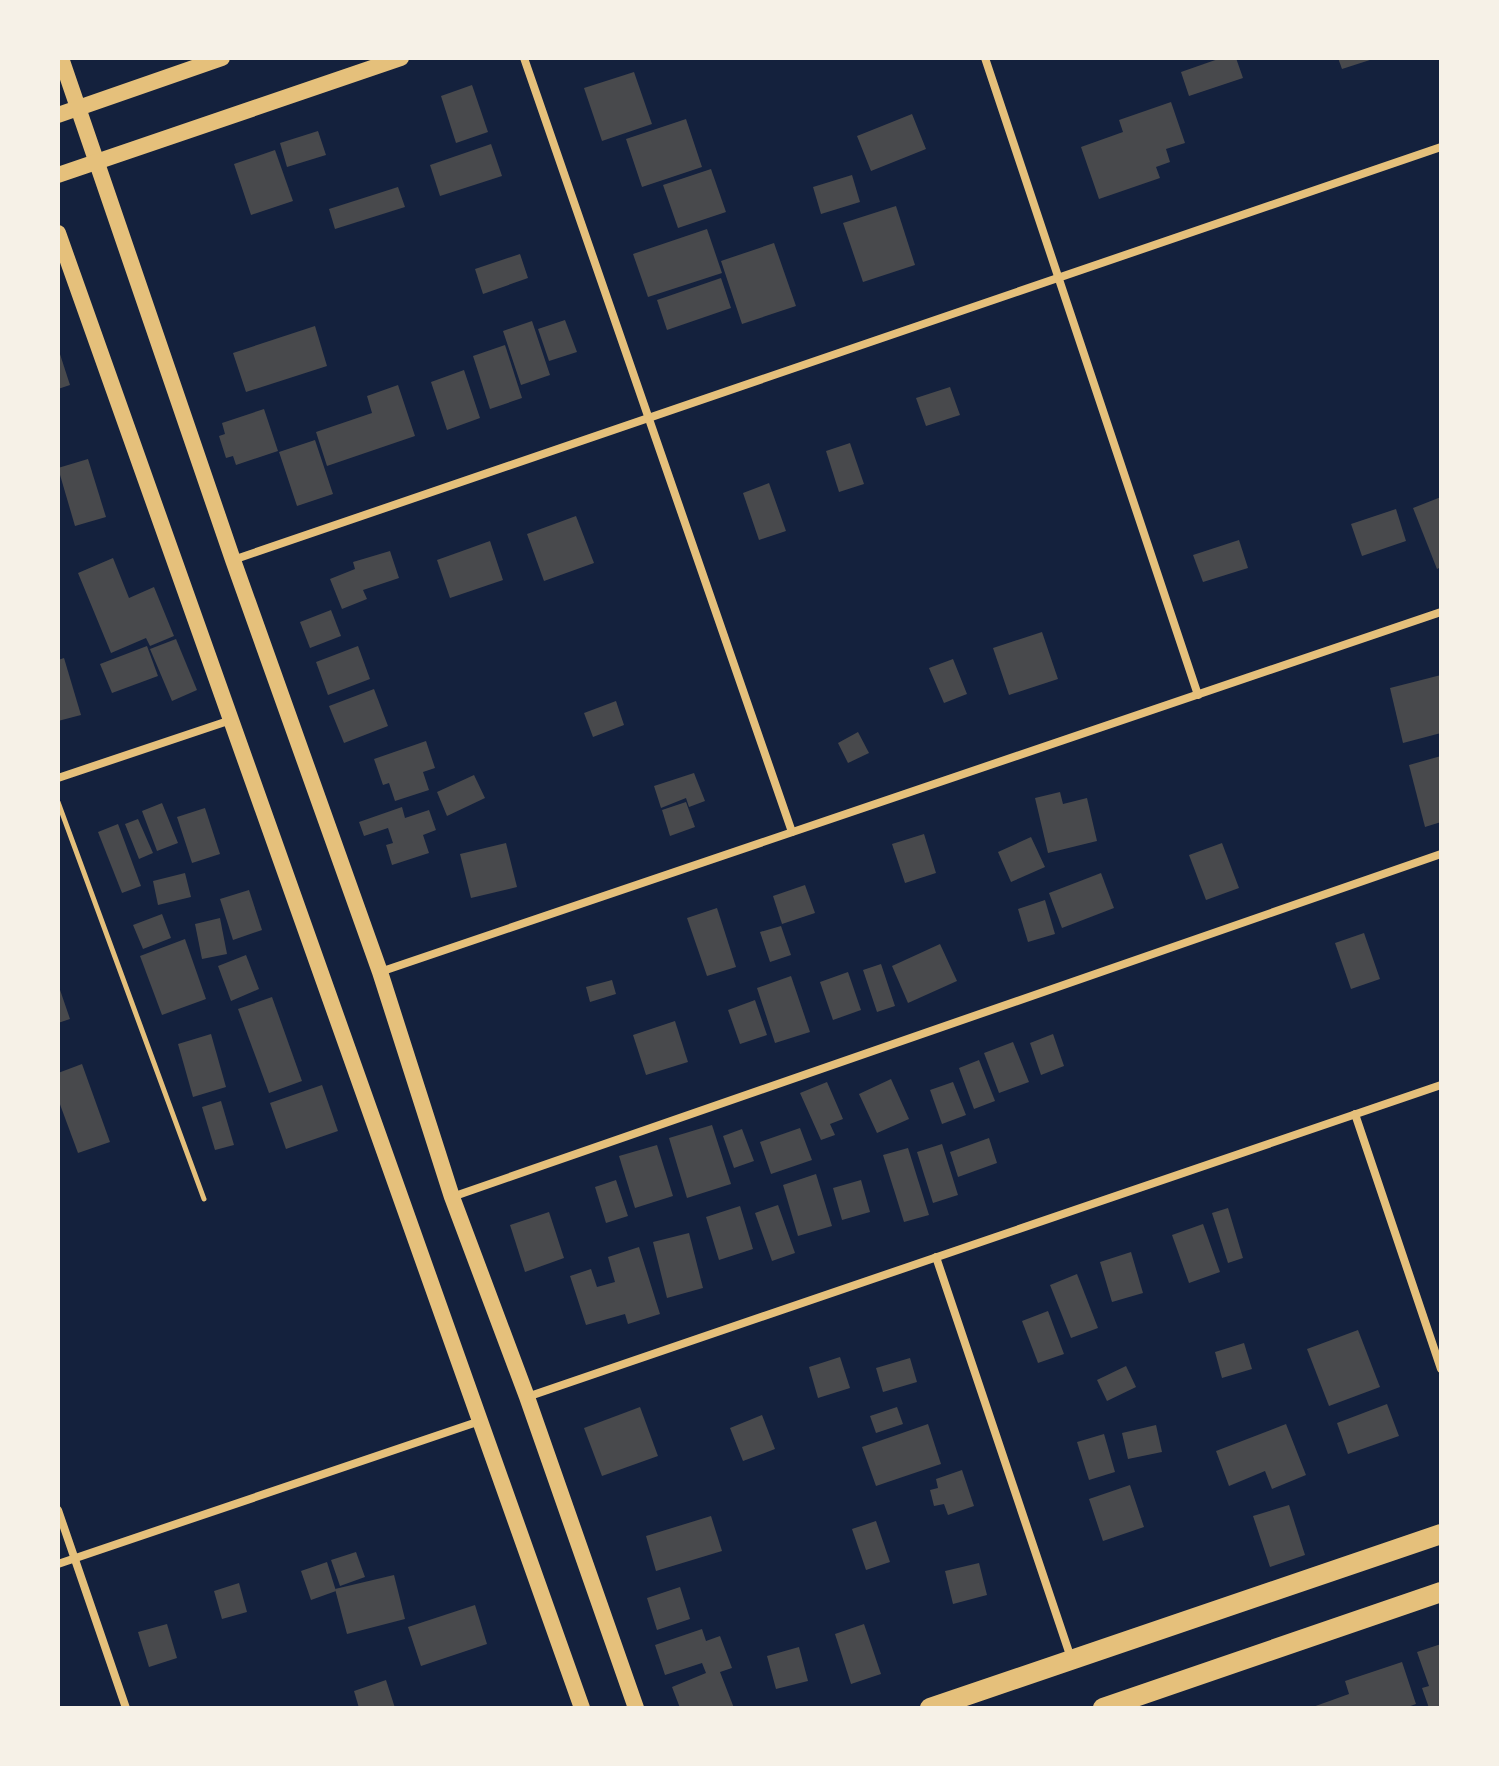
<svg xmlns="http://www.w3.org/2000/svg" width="1499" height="1766" font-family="Quicksand,sans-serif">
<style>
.building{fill:#48494c}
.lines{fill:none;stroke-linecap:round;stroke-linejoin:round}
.path{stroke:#e5c07b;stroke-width:5}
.minor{stroke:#e5c07b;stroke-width:8}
.secondary{stroke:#e5c07b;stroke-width:16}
.primary{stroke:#e5c07b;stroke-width:20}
</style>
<rect width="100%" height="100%" fill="#14213d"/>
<g class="building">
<path d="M1221 58H1236L1243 78 1189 96 1181 72Z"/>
<path d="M1338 58H1373V59L1342 69Z"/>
<path d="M634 72 652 124 602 141 584 88Z"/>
<path d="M472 85 488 132 456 143 441 96Z"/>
<path d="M1171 102 1185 143 1166 149 1170 162 1156 167 1160 178 1099 199 1081 147 1123 132 1119 120Z"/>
<path d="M912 114 926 149 871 171 857 136Z"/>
<path d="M686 119 702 167 642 187 626 139Z"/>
<path d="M318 131 326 155 287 167 280 143Z"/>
<path d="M491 144 502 176 440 196 430 165Z"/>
<path d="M275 150 293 201 251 215 234 164Z"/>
<path d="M711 169 726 212 678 228 663 185Z"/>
<path d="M852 175 860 202 821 214 813 187Z"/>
<path d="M398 187 405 207 335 229 329 209Z"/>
<path d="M896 206 915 265 863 282 843 223Z"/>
<path d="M707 229 722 273 648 297 633 254Z"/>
<path d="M774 243 796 306 742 324 721 261Z"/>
<path d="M520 254 528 278 483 294 475 269Z"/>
<path d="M721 278 731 308 667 330 657 300Z"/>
<path d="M565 320 577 352 549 361 538 329Z"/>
<path d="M532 321 550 375 521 385 503 331Z"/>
<path d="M315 326 327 366 246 392 233 353Z"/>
<path d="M505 345 522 398 490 409 473 356Z"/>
<path d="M58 348 70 385 58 389Z"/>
<path d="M464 370 480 418 447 430 431 382Z"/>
<path d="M398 385 415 436 327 466 316 432 372 413 367 396Z"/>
<path d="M950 387 960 415 926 426 916 398Z"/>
<path d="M264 409 278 451 236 465 233 456 226 458 219 436 225 434 222 423Z"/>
<path d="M315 440 333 494 297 506 279 452Z"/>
<path d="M850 443 864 484 839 492 826 451Z"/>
<path d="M88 459 106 517 75 526 58 468Z"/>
<path d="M769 483 786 531 759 540 743 493Z"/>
<path d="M1441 497V567L1437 569 1413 508Z"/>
<path d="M1396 509 1406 541 1362 556 1351 524Z"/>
<path d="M576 516 594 563 544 581 527 534Z"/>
<path d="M1239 540 1248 568 1203 582 1193 555Z"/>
<path d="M490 541 503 580 450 598 437 560Z"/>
<path d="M390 551 399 578 363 590 367 599 342 609 330 579 355 569 353 562Z"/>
<path d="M113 558 129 598 154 587 174 636 150 646 146 638 111 653 78 573Z"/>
<path d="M331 610 341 636 310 648 300 622Z"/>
<path d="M1042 632 1058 679 1009 695 993 648Z"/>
<path d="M176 639 197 690 172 701 150 649Z"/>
<path d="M147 646 158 676 112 693 100 664Z"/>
<path d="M358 646 370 679 328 695 316 662Z"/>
<path d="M64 658 81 715 58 721V660Z"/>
<path d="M953 659 967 694 944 703 929 668Z"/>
<path d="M1441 675V733L1403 743 1390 688Z"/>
<path d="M374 689 388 726 344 743 329 706Z"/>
<path d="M616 701 624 725 593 737 584 713Z"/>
<path d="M858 732 869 753 848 763 838 743Z"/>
<path d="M426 741 435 768 423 772 429 790 395 801 389 783 383 785 374 759Z"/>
<path d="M1441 756V822L1425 827 1409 765Z"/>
<path d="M694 773 705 801 689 807 686 798 661 808 654 786Z"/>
<path d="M474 775 485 798 447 816 437 792Z"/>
<path d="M1060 792 1063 804 1087 798 1097 841 1048 853 1035 798Z"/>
<path d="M686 802 695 827 670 836 662 810Z"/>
<path d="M162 803 178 843 157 851 142 811Z"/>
<path d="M402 807 405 818 429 810 436 830 423 835 429 853 392 865 386 845 393 843 388 828 364 836 359 822Z"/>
<path d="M205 808 220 854 192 863 177 817Z"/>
<path d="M138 819 153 853 139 859 125 824Z"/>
<path d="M118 824 141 886 122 893 98 832Z"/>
<path d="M924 834 936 873 905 883 892 844Z"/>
<path d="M1031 837 1045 867 1011 882 998 852Z"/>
<path d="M506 843 517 887 471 898 460 854Z"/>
<path d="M1222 843 1239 888 1206 900 1189 855Z"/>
<path d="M185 873 191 897 158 905 153 881Z"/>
<path d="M1101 873 1114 908 1062 928 1049 893Z"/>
<path d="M805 885 815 913 782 924 773 896Z"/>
<path d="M249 890 262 930 233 940 220 899Z"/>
<path d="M1045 900 1055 934 1028 942 1018 909Z"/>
<path d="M717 908 736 967 707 976 687 918Z"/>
<path d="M162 914 171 938 143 949 133 925Z"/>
<path d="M220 918 227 954 202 959 195 924Z"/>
<path d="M781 926 791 955 770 962 760 932Z"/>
<path d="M1364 933 1380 979 1351 989 1335 943Z"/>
<path d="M185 939 206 999 162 1015 140 956Z"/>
<path d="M940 944 957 981 908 1003 892 966Z"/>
<path d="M246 955 259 989 231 1001 218 966Z"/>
<path d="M881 964 895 1006 877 1012 863 970Z"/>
<path d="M848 972 861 1010 833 1020 820 982Z"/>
<path d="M791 976 810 1032 775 1043 757 988Z"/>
<path d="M612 980 616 994 590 1002 586 987Z"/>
<path d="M58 984 70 1019 58 1023Z"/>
<path d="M272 997 302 1081 269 1093 238 1009Z"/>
<path d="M755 1000 767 1035 740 1044 728 1010Z"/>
<path d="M675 1021 688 1062 646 1075 633 1035Z"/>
<path d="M211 1034 226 1087 193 1097 178 1044Z"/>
<path d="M1053 1034 1064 1066 1041 1075 1030 1043Z"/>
<path d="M1013 1042 1029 1082 999 1093 984 1053Z"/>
<path d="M979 1060 995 1101 974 1109 959 1068Z"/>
<path d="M82 1064 110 1142 78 1153 58 1099V1073Z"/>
<path d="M891 1079 909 1119 877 1133 859 1094Z"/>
<path d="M827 1082 843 1119 830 1124 835 1135 821 1140 800 1093Z"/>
<path d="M953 1082 966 1115 942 1124 930 1090Z"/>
<path d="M322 1085 338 1131 286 1149 270 1103Z"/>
<path d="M221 1101 234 1145 215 1150 202 1107Z"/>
<path d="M712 1125 731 1184 687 1198 669 1138Z"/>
<path d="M800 1128 812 1160 771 1174 760 1142Z"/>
<path d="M742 1129 754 1161 734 1168 723 1136Z"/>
<path d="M989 1138 997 1163 958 1177 950 1152Z"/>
<path d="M942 1144 958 1195 933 1203 917 1152Z"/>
<path d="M657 1145 673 1196 635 1208 619 1156Z"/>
<path d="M908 1148 929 1215 904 1222 883 1155Z"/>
<path d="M816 1174 832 1226 798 1236 783 1185Z"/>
<path d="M616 1180 628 1216 606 1223 595 1187Z"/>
<path d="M861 1180 870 1212 842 1220 833 1188Z"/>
<path d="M778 1205 795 1253 772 1261 755 1213Z"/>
<path d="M740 1206 753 1249 719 1260 706 1217Z"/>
<path d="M1228 1208 1243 1258 1228 1263 1212 1213Z"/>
<path d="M549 1212 564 1258 525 1272 510 1225Z"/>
<path d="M1203 1224 1220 1272 1189 1283 1172 1235Z"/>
<path d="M689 1233 703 1288 667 1298 653 1242Z"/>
<path d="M639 1247 660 1314 628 1324 625 1314 586 1325 570 1276 591 1269 597 1287 615 1282 608 1257Z"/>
<path d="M1131 1252 1143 1293 1112 1302 1100 1262Z"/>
<path d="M1077 1274 1098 1328 1071 1338 1050 1285Z"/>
<path d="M1048 1311 1064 1354 1038 1363 1022 1321Z"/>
<path d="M1358 1330 1380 1387 1329 1406 1307 1349Z"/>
<path d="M1244 1343 1252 1369 1222 1378 1215 1352Z"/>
<path d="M840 1357 850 1388 818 1398 809 1367Z"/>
<path d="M910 1358 917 1382 883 1392 876 1368Z"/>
<path d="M1126 1366 1136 1387 1107 1401 1097 1380Z"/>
<path d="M1387 1404 1399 1436 1348 1454 1337 1423Z"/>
<path d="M640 1407 658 1456 602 1476 584 1428Z"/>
<path d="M897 1407 903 1424 876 1433 870 1416Z"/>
<path d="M762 1415 775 1449 743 1461 730 1428Z"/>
<path d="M928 1424 941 1464 876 1486 862 1447Z"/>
<path d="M1286 1424 1306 1475 1272 1489 1265 1471 1229 1486 1216 1451Z"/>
<path d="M1156 1425 1162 1452 1128 1459 1122 1433Z"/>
<path d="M1104 1434 1115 1472 1089 1480 1077 1442Z"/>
<path d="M962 1470 974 1506 948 1515 944 1504 934 1506 930 1490 938 1488 936 1479Z"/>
<path d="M1130 1485 1144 1527 1103 1541 1089 1499Z"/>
<path d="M1289 1505 1305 1555 1270 1567 1253 1516Z"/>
<path d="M711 1516 722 1551 656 1571 646 1536Z"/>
<path d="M876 1521 890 1562 866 1570 852 1529Z"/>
<path d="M356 1552 365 1577 340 1586 331 1560Z"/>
<path d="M327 1562 336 1591 311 1600 301 1571Z"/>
<path d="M979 1563 987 1595 953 1604 945 1571Z"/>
<path d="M394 1575 405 1619 347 1634 335 1589Z"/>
<path d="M239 1583 247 1612 222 1619 214 1591Z"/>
<path d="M680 1587 690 1619 657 1630 647 1598Z"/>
<path d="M475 1605 487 1644 421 1666 408 1627Z"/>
<path d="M167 1624 177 1658 149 1667 138 1632Z"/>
<path d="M864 1624 881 1674 851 1684 835 1634Z"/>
<path d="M702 1629 706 1641 720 1636 732 1668 720 1672 734 1708H680L672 1687 706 1673 702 1663 665 1675 655 1645Z"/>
<path d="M1441 1644V1708H1429L1422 1688 1429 1686 1417 1652Z"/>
<path d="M799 1647 808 1681 776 1689 767 1656Z"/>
<path d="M1402 1662 1416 1704 1405 1708H1310L1349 1694 1345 1681Z"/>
<path d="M386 1680 395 1708H359L354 1691Z"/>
</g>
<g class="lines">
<path class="path" d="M58 802 204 1199"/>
<g class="minor">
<path d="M524 58 792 832"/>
<path d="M985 58 1198 695"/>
<path d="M233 560 1441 147"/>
<path d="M58 778 231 720"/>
<path d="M380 972 1441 612"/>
<path d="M1355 1114 1441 1369"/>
<path d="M452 1197 1441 854"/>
<path d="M936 1257 1071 1658"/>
<path d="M527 1397 1441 1085"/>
<path d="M58 1510 126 1708"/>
<path d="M58 1564 480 1421"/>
</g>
<g class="secondary">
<path d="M61 58 233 560 380 972 452 1197 527 1397 636 1708"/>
<path d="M58 115 222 58"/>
<path d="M58 175 401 58"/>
<path d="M58 233 582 1708"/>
</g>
<g class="primary">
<path d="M930 1708 1441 1534"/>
<path d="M1103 1708 1441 1592"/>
</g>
</g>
<rect width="1499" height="1766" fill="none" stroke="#f6f1e7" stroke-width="120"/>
</svg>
